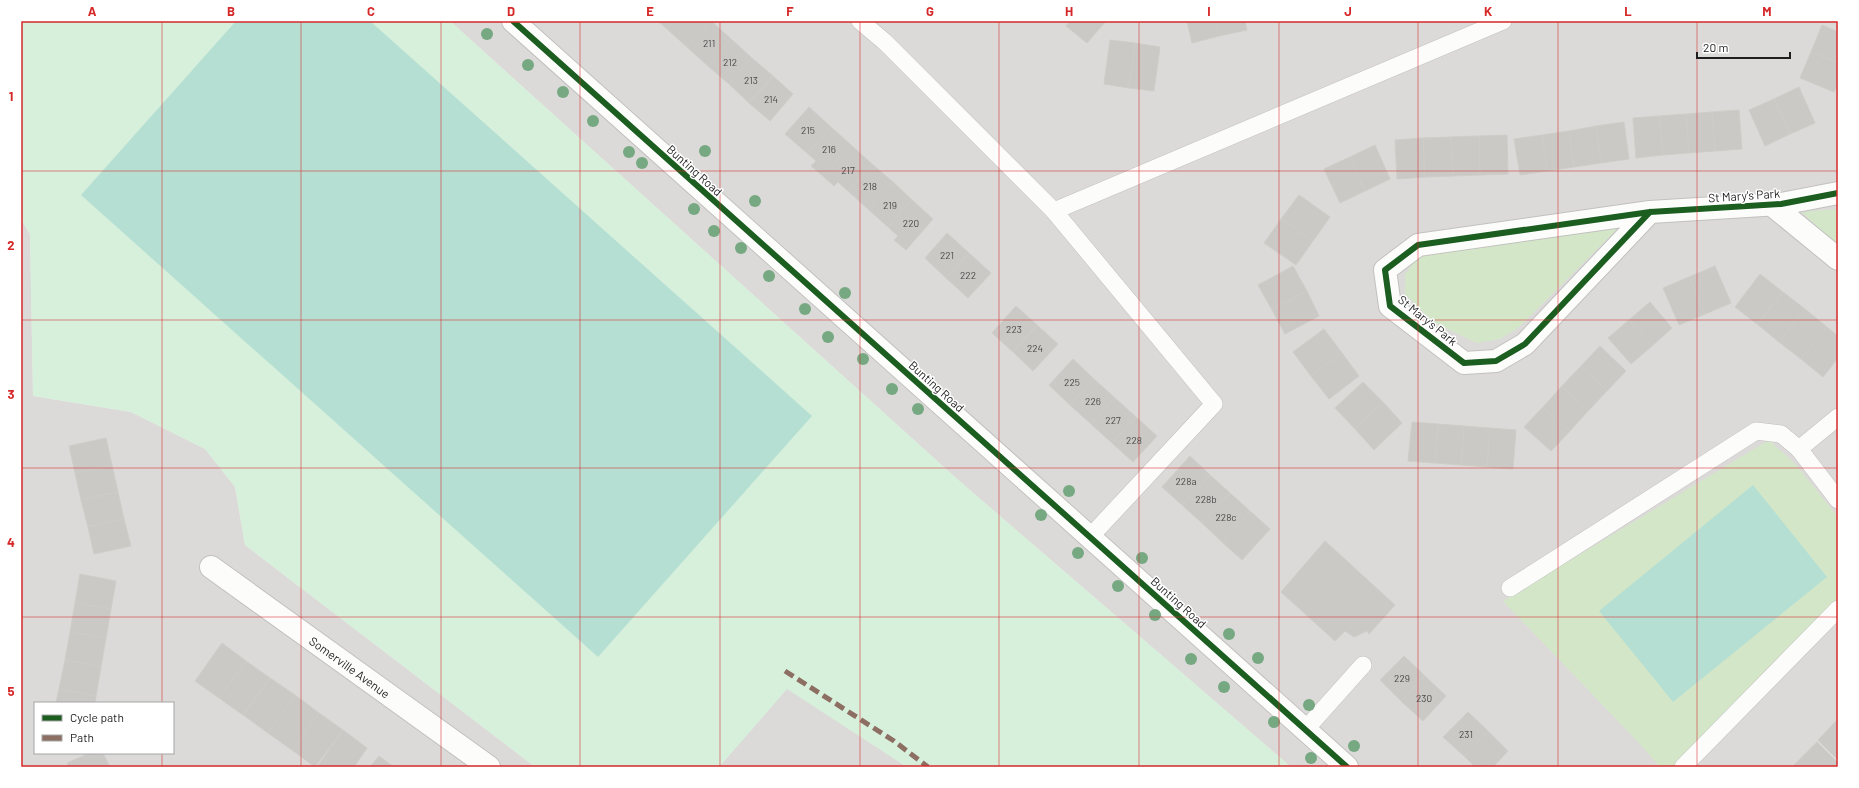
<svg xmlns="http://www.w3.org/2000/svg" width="1859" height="788" font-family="Barlow,sans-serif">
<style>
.residential{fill:#dbdad8;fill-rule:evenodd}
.grass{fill:#d3e7c8}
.park{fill:#d7f0db}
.pitch{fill:#b6dfd4}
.building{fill:#cac9c6;stroke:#cfcdc8}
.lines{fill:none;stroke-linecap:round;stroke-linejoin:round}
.lane-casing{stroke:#c2c1bf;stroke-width:18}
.street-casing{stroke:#c2c1bf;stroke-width:24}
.lane{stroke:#fcfcfb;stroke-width:17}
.street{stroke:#fcfcfb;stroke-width:22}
.quiet{stroke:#8d6e63;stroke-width:5;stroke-dasharray:10 5;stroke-linecap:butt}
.cycleway-casing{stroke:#fff;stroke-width:8}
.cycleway{stroke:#1b5e20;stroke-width:6}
.tree{fill:#76a881}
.grid{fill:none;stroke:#d62828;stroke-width:1;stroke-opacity:0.55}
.labels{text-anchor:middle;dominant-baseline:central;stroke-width:3;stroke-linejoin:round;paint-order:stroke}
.number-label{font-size:10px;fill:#494948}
.street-label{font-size:12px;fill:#1e1e1e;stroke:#fff}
.neatline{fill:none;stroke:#d62828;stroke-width:1.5}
.grid-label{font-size:13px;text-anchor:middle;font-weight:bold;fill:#d62828}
</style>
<rect width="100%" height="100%" fill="#ecebe6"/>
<g class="residential">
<path d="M450 21H1838V767H1291L956 478Z"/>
<path d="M21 219 30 234 33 396 131 412 205 449 235 487 245 545 535 767H21ZM35 703H173V753H35Z"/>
<path d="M787 688 907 767H719Z"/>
</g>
<g class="grass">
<path d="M1838 209V245L1824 234 1802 212Z"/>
<path d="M1623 223 1518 328 1500 339 1477 343 1433 322 1405 294V274L1416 260 1425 253Z"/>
<path d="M1769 440 1796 465 1838 517V598L1676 767H1660L1639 743 1503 601Z"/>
</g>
<path class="park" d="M21 21H450L956 478 1291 767H907L787 689 719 767H535L245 545 235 487 205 449 131 412 33 396 30 234 21 219Z"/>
<g class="pitch">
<path d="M236 21H370L812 416 598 657 81 195Z"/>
<path d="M1753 485 1827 577 1673 702 1599 611Z"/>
</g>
<g class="building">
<path d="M658 21H673L667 29Z"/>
<path d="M673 21H711L687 47 667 29Z"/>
<path d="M711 21 731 39 708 66 687 47Z"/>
<path d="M1070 21H1106L1087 43 1066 26Z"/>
<path d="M1187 21H1216L1219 36 1192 43Z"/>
<path d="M1216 21H1245L1247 30 1219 36Z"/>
<path d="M1822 25 1838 32V63L1811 52Z"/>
<path d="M731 39 752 58 729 84 708 66Z"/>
<path d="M1110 40 1135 43 1129 88 1104 84Z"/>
<path d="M1135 43 1160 47 1154 91 1129 88Z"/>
<path d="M1811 52 1838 63V84L1834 92 1800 78Z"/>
<path d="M752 58 773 76 749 103 729 84Z"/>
<path d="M773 76 793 94 770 121 749 103Z"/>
<path d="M1799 87 1815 123 1790 134 1774 99Z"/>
<path d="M1774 99 1790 134 1765 146 1749 110Z"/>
<path d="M809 107 831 127 807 153 785 134Z"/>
<path d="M1739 110 1742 149 1715 151 1712 112Z"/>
<path d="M1712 112 1715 151 1689 153 1686 114Z"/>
<path d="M1686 114 1689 153 1663 155 1659 116Z"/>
<path d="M1659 116 1663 155 1636 158 1633 118Z"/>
<path d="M1624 122 1629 159 1601 163 1596 126Z"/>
<path d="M1596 126 1601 163 1574 167 1569 131Z"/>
<path d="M831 127 851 145 823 176 811 166 816 161 807 153Z"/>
<path d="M1569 131 1574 167 1547 171 1542 135Z"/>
<path d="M1507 135 1508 174 1480 175 1479 136Z"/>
<path d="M1542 135 1547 171 1520 175 1514 139Z"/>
<path d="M1479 136 1480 175 1453 176 1451 137Z"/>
<path d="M1451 137 1453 176 1425 177 1423 138Z"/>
<path d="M1423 138 1425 177 1397 179 1395 140Z"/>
<path d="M851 145 872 164 848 191 838 182 834 186 823 176Z"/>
<path d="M1375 145 1390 179 1365 191 1350 157Z"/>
<path d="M1350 157 1365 191 1340 203 1324 169Z"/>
<path d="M872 164 893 182 868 209 848 191Z"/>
<path d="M893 182 912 200 888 227 868 209Z"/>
<path d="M1299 195 1330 217 1313 241 1281 219Z"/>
<path d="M912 200 933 219 906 250 894 240 898 236 888 227Z"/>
<path d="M1281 219 1313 241 1296 265 1264 243Z"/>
<path d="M947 233 969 253 946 278 925 258Z"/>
<path d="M969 253 991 273 968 298 946 278Z"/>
<path d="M1293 266 1307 291 1272 310 1258 285Z"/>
<path d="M1715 266 1731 303 1705 314 1689 277Z"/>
<path d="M1760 274 1783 292 1757 324 1735 307Z"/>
<path d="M1689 277 1705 314 1679 325 1663 288Z"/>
<path d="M1307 291 1319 316 1285 334 1272 310Z"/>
<path d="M1783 292 1805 309 1779 342 1757 324Z"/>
<path d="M1650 302 1672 328 1652 346 1629 320Z"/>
<path d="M1016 306 1037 325 1013 352 992 333Z"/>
<path d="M1805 309 1827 327 1801 359 1779 342Z"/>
<path d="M1629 320 1652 346 1631 364 1608 338Z"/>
<path d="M1037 325 1058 344 1033 371 1013 352Z"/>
<path d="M1827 327 1838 336V358L1823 377 1801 359Z"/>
<path d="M1324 329 1342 353 1311 376 1293 352Z"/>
<path d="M1600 346 1626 371 1607 391 1581 366Z"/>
<path d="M1342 353 1359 376 1329 399 1311 376Z"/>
<path d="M1073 359 1094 379 1070 405 1049 385Z"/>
<path d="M1581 366 1607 391 1588 411 1562 386Z"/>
<path d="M1094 379 1115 398 1091 424 1070 405Z"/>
<path d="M1363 382 1383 402 1355 429 1335 408Z"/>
<path d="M1562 386 1588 411 1570 431 1543 407Z"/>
<path d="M1115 398 1136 417 1112 443 1091 424Z"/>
<path d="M1383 402 1402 423 1374 450 1355 429Z"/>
<path d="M1543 407 1570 431 1551 451 1524 427Z"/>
<path d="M1136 417 1157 436 1133 462 1112 443Z"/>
<path d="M1412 422 1438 424 1435 463 1408 461Z"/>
<path d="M1438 424 1464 426 1461 465 1435 463Z"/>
<path d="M1464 426 1490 428 1487 467 1461 465Z"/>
<path d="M1490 428 1516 430 1513 469 1487 467Z"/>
<path d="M106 438 112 465 75 473 69 446Z"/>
<path d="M1190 456 1210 475 1182 505 1162 487Z"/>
<path d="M112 465 118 492 81 500 75 473Z"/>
<path d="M1210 475 1230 493 1202 523 1182 505Z"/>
<path d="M118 492 124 519 88 527 81 500Z"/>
<path d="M1230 493 1250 511 1222 542 1202 523Z"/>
<path d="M1250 511 1270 529 1242 560 1222 542Z"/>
<path d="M124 519 131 546 94 554 88 527Z"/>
<path d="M1325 541 1395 605 1369 634 1367 631 1354 637 1345 631 1335 641 1281 592Z"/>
<path d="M80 574 116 581 111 609 75 603Z"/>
<path d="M75 603 111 609 106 638 70 632Z"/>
<path d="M70 632 106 638 101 667 65 660Z"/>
<path d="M222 643 246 661 219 698 195 681Z"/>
<path d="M1404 656 1425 676 1401 701 1380 680Z"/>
<path d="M65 660 101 667 96 696 59 689Z"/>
<path d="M246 661 270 678 243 715 219 698Z"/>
<path d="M1425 676 1446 696 1423 721 1401 701Z"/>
<path d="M270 678 295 695 268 733 243 715Z"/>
<path d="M59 689 96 696 95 703H56Z"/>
<path d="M295 695 319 713 292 750 268 733Z"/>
<path d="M1468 712 1488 731 1464 756 1443 737Z"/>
<path d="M319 713 343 730 315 767 292 750Z"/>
<path d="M1838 719V760L1818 740Z"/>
<path d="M343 730 367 748 354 767H317Z"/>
<path d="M1488 731 1508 751 1493 767H1475L1464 756Z"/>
<path d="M1817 742 1838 763V767H1792Z"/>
<path d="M90 753H103L110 767H69L67 763Z"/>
<path d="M379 756 394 767H370Z"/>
</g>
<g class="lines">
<defs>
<g id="lane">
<path d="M860 21 885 42 1054 211 1503 21"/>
<path d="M1054 211 1214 404 1090 537"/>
<path d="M1799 449 1838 500"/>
<path d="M1510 588 1756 431 1781 434 1799 449 1838 417"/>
<path d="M1305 730 1363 665"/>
<path d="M1683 767 1838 609"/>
</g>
<g id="street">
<path d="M513 21 1347 767"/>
<path d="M1772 205 1838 259"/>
<path d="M1650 212 1525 344 1496 361 1464 363 1390 306 1385 270 1418 245 1650 212 1781 204 1838 193"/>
<path id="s1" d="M211 567 489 767"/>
</g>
</defs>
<use href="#lane" class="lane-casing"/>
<use href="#street" class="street-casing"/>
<use href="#lane" class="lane"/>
<use href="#street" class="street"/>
<path class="quiet" d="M785 671 894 741 928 767"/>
<defs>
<g id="cycleway">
<path d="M513 21 1347 767"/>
<path d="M1650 212 1525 344 1496 361 1464 363 1390 306 1385 270 1418 245 1650 212 1781 204 1838 193"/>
</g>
</defs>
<use href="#cycleway" class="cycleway-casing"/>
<use href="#cycleway" class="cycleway"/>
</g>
<g class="tree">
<circle cx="487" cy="34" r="6"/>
<circle cx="528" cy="65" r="6"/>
<circle cx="563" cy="92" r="6"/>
<circle cx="593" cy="121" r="6"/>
<circle cx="705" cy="151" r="6"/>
<circle cx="629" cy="152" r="6"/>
<circle cx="642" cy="163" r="6"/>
<circle cx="755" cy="201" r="6"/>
<circle cx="694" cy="209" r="6"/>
<circle cx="714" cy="231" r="6"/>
<circle cx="741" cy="248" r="6"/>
<circle cx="769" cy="276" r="6"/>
<circle cx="845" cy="293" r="6"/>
<circle cx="805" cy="309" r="6"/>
<circle cx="828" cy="337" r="6"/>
<circle cx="863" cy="359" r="6"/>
<circle cx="892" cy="389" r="6"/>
<circle cx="918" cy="409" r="6"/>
<circle cx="1069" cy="491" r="6"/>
<circle cx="1041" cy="515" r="6"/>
<circle cx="1078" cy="553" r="6"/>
<circle cx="1142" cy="558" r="6"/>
<circle cx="1118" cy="586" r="6"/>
<circle cx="1155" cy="615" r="6"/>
<circle cx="1229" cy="634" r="6"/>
<circle cx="1258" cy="658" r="6"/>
<circle cx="1191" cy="659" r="6"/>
<circle cx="1224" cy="687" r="6"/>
<circle cx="1309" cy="705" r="6"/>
<circle cx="1274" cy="722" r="6"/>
<circle cx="1354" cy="746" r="6"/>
<circle cx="1311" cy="758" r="6"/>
</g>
<path class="grid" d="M162 21V703M301 21V767M441 21V767M580 21V767M720 21V767M860 21V767M999 21V767M1139 21V767M1279 21V767M1418 21V767M1558 21V767M1697 21V767M21 171H1838M21 320H1838M21 468H1838M21 617H1838M162 753V767"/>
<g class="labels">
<g class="number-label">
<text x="709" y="43">211</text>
<text x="730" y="62">212</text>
<text x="751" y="80">213</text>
<text x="771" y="99">214</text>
<text x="808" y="130">215</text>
<text x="829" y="149">216</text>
<text x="848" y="170">217</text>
<text x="870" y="186">218</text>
<text x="890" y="205">219</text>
<text x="911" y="223">220</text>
<text x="947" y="255">221</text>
<text x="968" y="275">222</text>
<text x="1014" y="329">223</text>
<text x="1035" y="348">224</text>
<text x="1072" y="382">225</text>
<text x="1093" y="401">226</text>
<text x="1113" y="420">227</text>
<text x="1134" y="440">228</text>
<text x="1186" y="481">228a</text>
<text x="1206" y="499">228b</text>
<text x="1226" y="517">228c</text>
<text x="1402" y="678">229</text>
<text x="1424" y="698">230</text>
<text x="1466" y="734">231</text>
</g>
<g class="street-label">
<text transform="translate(695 170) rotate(42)">Bunting Road</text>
<text transform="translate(1744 195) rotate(-4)">St Mary's Park</text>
<text transform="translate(1428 320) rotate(39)">St Mary's Park</text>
<text transform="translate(937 386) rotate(42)">Bunting Road</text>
<text transform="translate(1179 602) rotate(42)">Bunting Road</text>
<text stroke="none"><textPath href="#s1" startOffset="171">Somerville Avenue</textPath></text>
</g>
</g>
<rect width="1859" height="788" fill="none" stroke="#ffffff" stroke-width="44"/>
<rect x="34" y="702" width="140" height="52" fill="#ffffff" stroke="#a5a5a5"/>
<rect x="42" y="715" width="20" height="6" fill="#1b5e20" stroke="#a5a5a5"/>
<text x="70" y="722" font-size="12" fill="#1e1e1e">Cycle path</text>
<rect x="42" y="735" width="20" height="6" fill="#8d6e63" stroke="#a5a5a5"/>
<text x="70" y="742" font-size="12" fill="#1e1e1e">Path</text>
<path d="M1697 52v6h93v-6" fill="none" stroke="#1e1e1e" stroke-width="2"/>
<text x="1703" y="52" font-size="12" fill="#1e1e1e" stroke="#ffffff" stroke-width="3" paint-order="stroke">20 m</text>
<rect x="22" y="22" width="1815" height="744" class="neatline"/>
<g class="grid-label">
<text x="92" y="16">A</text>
<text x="231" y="16">B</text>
<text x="371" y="16">C</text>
<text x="511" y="16">D</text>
<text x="650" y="16">E</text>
<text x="790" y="16">F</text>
<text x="930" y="16">G</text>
<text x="1069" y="16">H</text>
<text x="1209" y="16">I</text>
<text x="1348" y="16">J</text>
<text x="1488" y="16">K</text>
<text x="1628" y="16">L</text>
<text x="1767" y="16">M</text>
<text x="11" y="101">1</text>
<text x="11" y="250">2</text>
<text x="11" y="399">3</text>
<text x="11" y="547">4</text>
<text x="11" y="696">5</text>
</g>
</svg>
